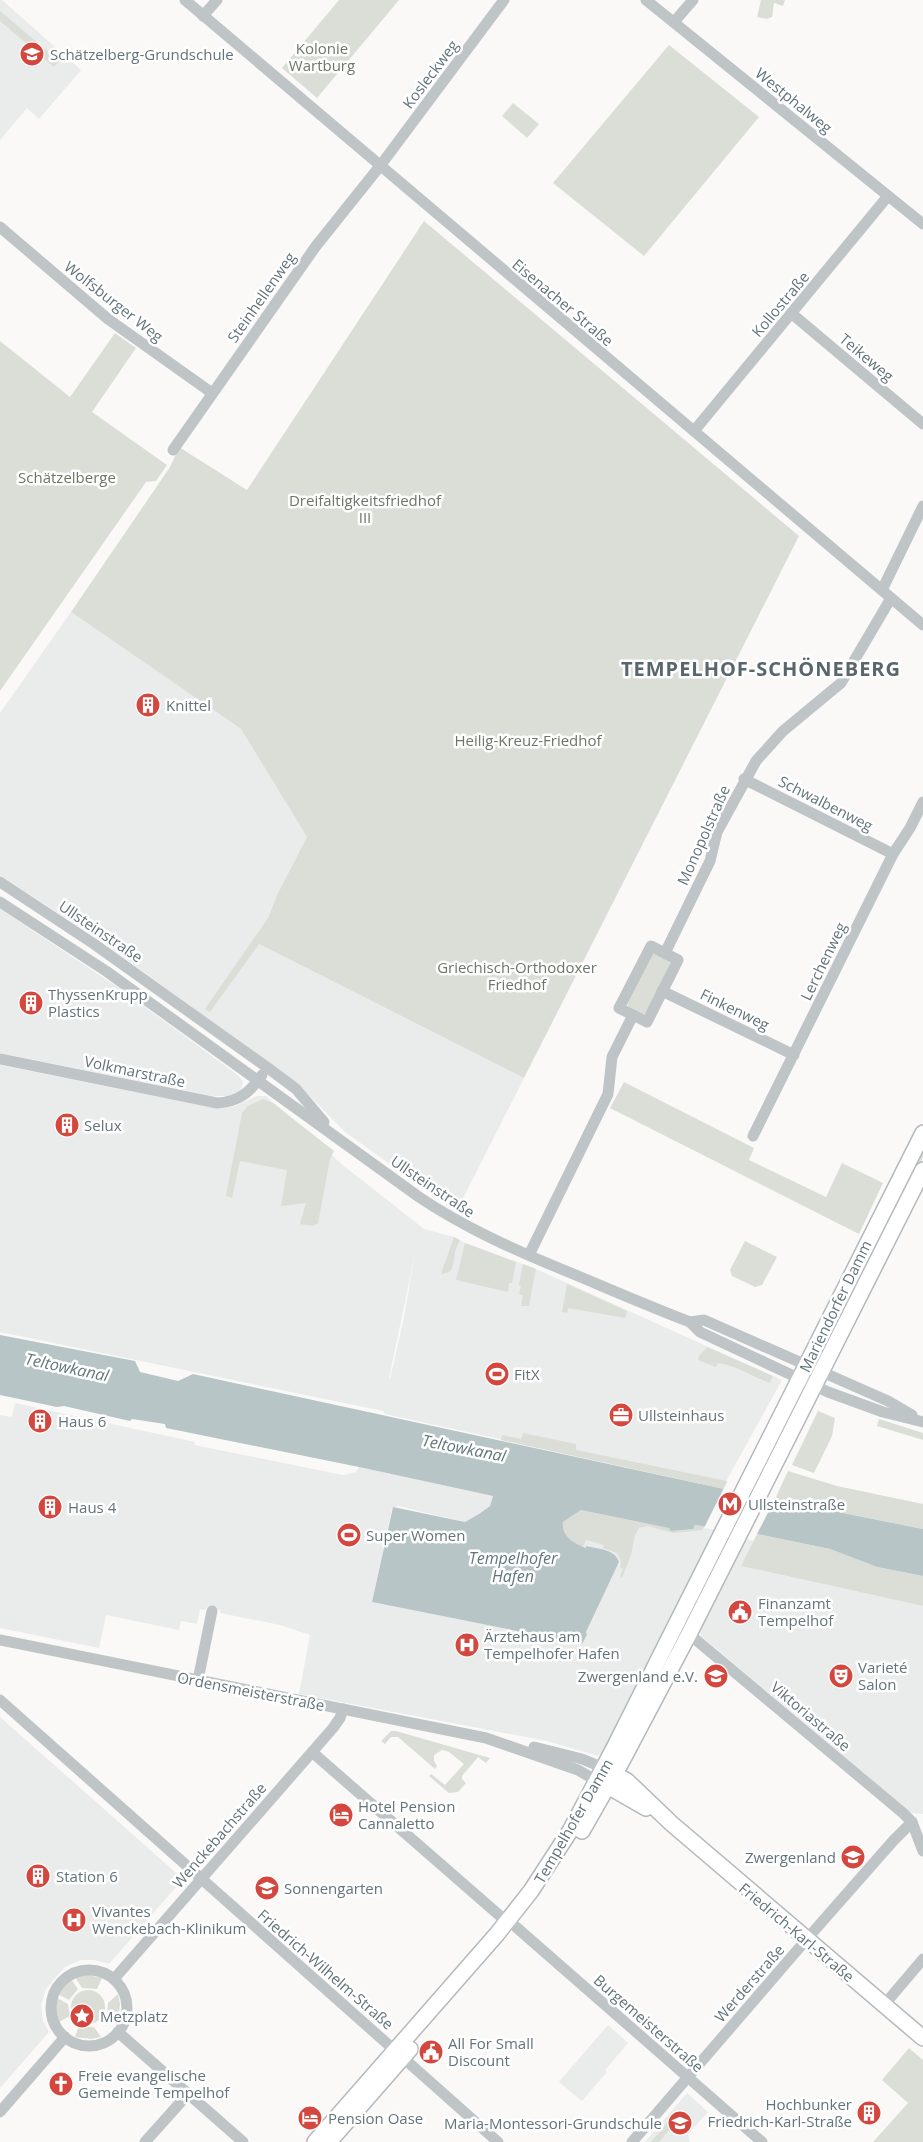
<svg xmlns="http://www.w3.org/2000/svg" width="923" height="2142" font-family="'Open Sans',sans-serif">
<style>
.built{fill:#eaebeb;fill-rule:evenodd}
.green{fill:#dbded7}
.water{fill:#b7c5c6}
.pier{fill:#faf9f8}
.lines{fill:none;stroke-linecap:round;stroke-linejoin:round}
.major-casing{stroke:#b3b9bc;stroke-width:18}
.minor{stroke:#bfc5c7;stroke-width:11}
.major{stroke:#fff;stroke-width:15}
.labels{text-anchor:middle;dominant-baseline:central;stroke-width:5;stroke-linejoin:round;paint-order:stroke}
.park-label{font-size:15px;fill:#6c7866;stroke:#fff}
.poi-label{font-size:15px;fill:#63747a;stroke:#fff;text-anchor:start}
.street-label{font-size:15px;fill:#63747a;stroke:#fff}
.water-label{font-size:16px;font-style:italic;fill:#627779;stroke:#fff}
.district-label{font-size:20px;font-weight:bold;letter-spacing:1px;fill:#59676c;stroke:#fff}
</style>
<rect width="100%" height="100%" fill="#faf9f8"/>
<g class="built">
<path d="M0 0H2L81 70 39 119 27 108 0 140Z"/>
<path d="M71 612 241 729 307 837 277 895 268 918 253 941 524 1078 456 1212 345 1132 300 1086 247 1047 104 943 0 875V713Z"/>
<path d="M0 909 119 988 239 1076 243 1082 241 1091 227 1096H213L0 1053Z"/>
<path d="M0 1065 214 1108 232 1107 257 1096H266L344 1166 424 1229 454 1237 465 1243 536 1269 782 1380 724 1485 518 1443 385 1414 383 1411 0 1332ZM415 1254 403 1322 390 1379 389 1378Z"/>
<path d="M15 1403 195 1442 194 1445 343 1475 356 1472 359 1467 493 1496 490 1506 479 1514 465 1522 398 1506 392 1509 372 1602 582 1644 587 1636 586 1632 619 1562 575 1545 580 1510 718 1528 606 1750 598 1756 547 1741 299 1694 310 1635 280 1625 220 1613V1610L207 1607 205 1610 200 1609 197 1624 181 1621 179 1630 106 1615 99 1648 0 1628V1415L12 1417Z"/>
<path d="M745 1539 754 1541 741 1566 923 1606V1814L912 1813 903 1806 701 1636 700 1628Z"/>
<path d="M0 1717 183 1879 109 1964 94 1960H81L65 1967 56 1977 46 1989 41 2005 43 2021 49 2032 0 2088Z"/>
<path d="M608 2025 628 2043 606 2069V2073L582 2101 559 2082Z"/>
<path d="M687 2093 708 2112 688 2134 690 2142H645Z"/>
</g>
<g class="green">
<path d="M339 0H399L317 98 282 68Z"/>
<path d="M761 0H785L783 6 774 3 772 17 767 19 757 17Z"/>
<path d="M0 11 59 61 54 67 0 21Z"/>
<path d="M669 45 759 117 644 256 553 183Z"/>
<path d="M513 103 539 124 527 138 502 116Z"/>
<path d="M424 221 799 536 524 1078 259 944 210 1012 205 1009 268 918 277 895 307 837 241 729 71 612 170 467 179 447 247 490Z"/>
<path d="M115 333 136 348 92 412 167 465 156 481 146 482 0 691V341L70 397Z"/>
<path d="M656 953 669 959 670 964 646 1013 643 1014 628 1006 627 1002 652 954Z"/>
<path d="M624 1082 754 1148 749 1160 826 1197 842 1163 883 1183 859 1234 610 1108Z"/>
<path d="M263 1099 273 1103 334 1151 330 1159 318 1223 313 1226 300 1224 306 1203 281 1206 287 1170 240 1161 232 1198 226 1196 242 1113 248 1106Z"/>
<path d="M923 1146V1157L824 1356 818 1353Z"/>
<path d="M454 1237 460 1240C458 1244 456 1248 455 1252 453 1262 456 1273 441 1274Z"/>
<path d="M745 1241 777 1257 762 1285 755 1287 732 1276 730 1270Z"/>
<path d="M465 1243 516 1262 512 1283H509L508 1292 456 1280Z"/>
<path d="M523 1264 536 1269 529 1306H521L523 1295 519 1294 521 1286 519 1285Z"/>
<path d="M567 1284 627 1311 625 1318 568 1308 567 1313 562 1312Z"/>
<path d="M707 1347 773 1376 770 1383C752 1377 736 1365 718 1363L716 1367 698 1360 699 1356Z"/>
<path d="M818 1411 835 1418 832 1436 814 1473 792 1465Z"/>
<path d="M879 1419 923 1433V1440L877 1426Z"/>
<path d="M523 1433 576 1444V1450L727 1481 724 1489 501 1440 502 1435 521 1439Z"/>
<path d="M788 1471 837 1486 923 1504V1529L775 1499Z"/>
<path d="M581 1510 669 1528 672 1531 693 1529 695 1525 705 1526 702 1530 673 1533 648 1526 639 1528 635 1535 631 1555 622 1578 620 1576 623 1569 620 1567 621 1561 617 1553 603 1548 604 1545 586 1540 583 1547C573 1544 561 1534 563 1522Z"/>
<path d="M757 1534 830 1549 877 1567 923 1576V1606L741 1566Z"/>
<path d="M391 1731H396L490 1758 486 1763 478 1757 462 1776V1779L466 1783 458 1792 449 1793 429 1776 431 1774 445 1785 464 1764 449 1752 442 1750 434 1755V1761L437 1766 435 1769 398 1737H391L385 1744 381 1741Z"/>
<path d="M88 1975 102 1978 97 1989 82 1988 75 1977Z"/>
<path d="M71 1979 78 1989 69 2000 58 1994 62 1987Z"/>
<circle cx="88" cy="2007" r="17"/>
<path d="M118 1994 120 2004 118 2020 107 2015 108 2003Z"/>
<path d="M57 1998 68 2004 70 2016 59 2022 55 2008Z"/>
<path d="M79 2026 94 2027 101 2037 91 2039 75 2037Z"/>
<path d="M909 2048 923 2060V2142H873L908 2103 882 2080Z"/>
<path d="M672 2117 687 2129 683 2133 673 2125 659 2142H651Z"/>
</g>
<path class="water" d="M0 1335 135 1361 140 1372 178 1381 193 1374 724 1489 923 1529V1576L877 1567 830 1549 757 1534 695 1525 693 1529 671 1531 669 1528 581 1510 563 1522C561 1536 575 1544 586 1548V1546C598 1549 615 1549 619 1562L586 1632 587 1635 582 1644 372 1602 393 1507 465 1522 479 1514 490 1506 493 1496 359 1467 166 1428 165 1424 132 1419 130 1421 64 1406 57 1407 0 1395Z"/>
<path class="pier" d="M725 1486 776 1497 756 1536 704 1528Z"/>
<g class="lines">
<defs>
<g id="major">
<path d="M607 1770 627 1781 672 1824 923 2038"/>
<path d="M599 1781 646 1808"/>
<path d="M582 1831 623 1759 689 1634 923 1170"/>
<path d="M315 2142 497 1934 531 1891 570 1831 614 1748 923 1133"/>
<path d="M329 2142 410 2049"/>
</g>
</defs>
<use href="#major" class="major-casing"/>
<g class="minor">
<path d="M185 0 923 625"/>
<path d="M646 0 923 224"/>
<path d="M203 16 217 0"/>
<path d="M674 22 693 0"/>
<path d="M0 227 108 319 212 393"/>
<path d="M791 313 923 424"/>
<path d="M694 431 888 196"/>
<path d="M173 450 316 246 380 166 504 0"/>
<path d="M882 590 923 506"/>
<path d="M744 779 893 854"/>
<path d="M0 882 94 944 268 1068 296 1089 324 1122"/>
<path d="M0 902 106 971 419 1197C465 1228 515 1250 566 1271 607 1288 648 1306 690 1322L700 1332 828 1392 883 1412 923 1422"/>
<path d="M651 946 678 960 647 1022 619 1008Z"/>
<path d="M665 953 710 861 717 832 756 761 783 731 841 683 891 598"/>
<path d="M662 991 794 1055"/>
<path d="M0 1059 217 1103C239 1102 250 1092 262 1075"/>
<path d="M753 1136 893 854 910 828 923 802"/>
<path d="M529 1255 608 1094 612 1057 633 1015"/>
<path d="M690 1322 704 1320 888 1401 912 1415"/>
<path d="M689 1634 903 1813 912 1822 923 1851"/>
<path d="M0 1640 486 1738 578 1770 597 1781"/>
<path d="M198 1680 212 1611"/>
<path d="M0 1700 498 2142"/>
<path d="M534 1747 582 1759 604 1768"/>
<path d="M312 1752 507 1922"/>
<path d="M516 1927 762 2142"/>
<circle cx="89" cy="2008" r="38"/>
<path d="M114 1979 333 1728 340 1718 343 1709"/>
<path d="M884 2005 923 1959"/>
<path d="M118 2032 243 2142"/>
<path d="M0 2112 65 2037"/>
<path d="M145 2142 188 2094"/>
<path d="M632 2142 806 1940 893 1841 912 1822"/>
</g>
<use href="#major" class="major"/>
</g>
<defs>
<symbol id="school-disc" viewBox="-11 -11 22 22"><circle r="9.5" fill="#d3473e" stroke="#fff"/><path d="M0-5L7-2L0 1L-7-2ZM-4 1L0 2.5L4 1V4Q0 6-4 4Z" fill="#fff"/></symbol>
<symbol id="building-disc" viewBox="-11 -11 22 22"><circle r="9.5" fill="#d3473e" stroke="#fff"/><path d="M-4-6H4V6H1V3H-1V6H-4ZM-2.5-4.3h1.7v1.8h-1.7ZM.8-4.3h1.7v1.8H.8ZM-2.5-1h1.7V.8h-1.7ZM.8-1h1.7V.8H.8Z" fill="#fff"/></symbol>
<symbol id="stadium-disc" viewBox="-11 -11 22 22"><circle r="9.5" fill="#d3473e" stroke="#fff"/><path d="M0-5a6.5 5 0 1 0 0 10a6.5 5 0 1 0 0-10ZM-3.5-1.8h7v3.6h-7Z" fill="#fff"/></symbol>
<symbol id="office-disc" viewBox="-11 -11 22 22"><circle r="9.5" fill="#d3473e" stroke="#fff"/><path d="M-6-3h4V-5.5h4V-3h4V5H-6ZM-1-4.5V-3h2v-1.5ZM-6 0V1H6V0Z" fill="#fff"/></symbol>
<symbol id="metro-disc" viewBox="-11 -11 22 22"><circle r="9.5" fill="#d3473e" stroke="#fff"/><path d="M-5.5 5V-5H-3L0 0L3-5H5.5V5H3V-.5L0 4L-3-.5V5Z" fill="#fff"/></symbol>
<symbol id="civic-disc" viewBox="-11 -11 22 22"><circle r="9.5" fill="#d3473e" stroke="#fff"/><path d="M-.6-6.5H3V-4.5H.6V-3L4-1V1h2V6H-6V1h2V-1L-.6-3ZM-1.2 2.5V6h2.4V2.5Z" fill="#fff"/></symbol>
<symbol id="hospital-disc" viewBox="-11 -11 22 22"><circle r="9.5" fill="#d3473e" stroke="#fff"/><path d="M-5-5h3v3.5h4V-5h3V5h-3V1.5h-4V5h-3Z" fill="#fff"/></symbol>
<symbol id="theatre-disc" viewBox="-11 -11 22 22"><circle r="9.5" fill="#d3473e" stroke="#fff"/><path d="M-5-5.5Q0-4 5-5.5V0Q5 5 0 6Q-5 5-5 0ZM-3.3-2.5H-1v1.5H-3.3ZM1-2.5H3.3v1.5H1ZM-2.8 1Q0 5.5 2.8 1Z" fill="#fff"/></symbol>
<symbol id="hotel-disc" viewBox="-11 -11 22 22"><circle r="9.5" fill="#d3473e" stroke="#fff"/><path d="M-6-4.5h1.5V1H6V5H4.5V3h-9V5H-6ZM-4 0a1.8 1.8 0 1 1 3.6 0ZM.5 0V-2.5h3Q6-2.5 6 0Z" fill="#fff"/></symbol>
<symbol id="sight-disc" viewBox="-11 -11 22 22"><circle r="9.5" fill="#d3473e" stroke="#fff"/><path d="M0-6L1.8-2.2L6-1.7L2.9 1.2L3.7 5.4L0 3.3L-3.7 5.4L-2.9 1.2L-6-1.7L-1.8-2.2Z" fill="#fff"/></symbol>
<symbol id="church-disc" viewBox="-11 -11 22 22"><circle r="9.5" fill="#d3473e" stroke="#fff"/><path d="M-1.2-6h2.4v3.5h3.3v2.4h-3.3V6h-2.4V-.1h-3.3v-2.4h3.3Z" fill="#fff"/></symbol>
</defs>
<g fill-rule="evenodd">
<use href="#school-disc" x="18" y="40" width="28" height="28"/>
<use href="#building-disc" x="134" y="691" width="28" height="28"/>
<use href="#building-disc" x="17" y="989" width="28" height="28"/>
<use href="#building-disc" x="53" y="1111" width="28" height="28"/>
<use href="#stadium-disc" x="483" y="1360" width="28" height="28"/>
<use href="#office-disc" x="607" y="1401" width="28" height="28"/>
<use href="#building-disc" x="26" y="1407" width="28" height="28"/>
<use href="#metro-disc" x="716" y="1490" width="28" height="28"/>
<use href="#building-disc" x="36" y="1493" width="28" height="28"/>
<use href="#stadium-disc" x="335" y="1521" width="28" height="28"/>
<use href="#civic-disc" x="726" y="1598" width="28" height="28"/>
<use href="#hospital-disc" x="453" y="1631" width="28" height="28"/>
<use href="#school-disc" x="702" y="1662" width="28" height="28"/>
<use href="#theatre-disc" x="827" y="1662" width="28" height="28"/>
<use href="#hotel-disc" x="327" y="1801" width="28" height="28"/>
<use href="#school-disc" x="839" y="1843" width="28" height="28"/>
<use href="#building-disc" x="24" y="1862" width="28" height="28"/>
<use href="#school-disc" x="253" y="1874" width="28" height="28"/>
<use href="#hospital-disc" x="60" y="1906" width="28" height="28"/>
<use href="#sight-disc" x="68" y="2002" width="28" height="28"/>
<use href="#civic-disc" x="417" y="2038" width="28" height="28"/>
<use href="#church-disc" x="47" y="2070" width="28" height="28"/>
<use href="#building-disc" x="855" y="2099" width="28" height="28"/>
<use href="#hotel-disc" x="296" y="2104" width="28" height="28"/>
<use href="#school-disc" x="666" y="2109" width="28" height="28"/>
</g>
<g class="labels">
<g class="park-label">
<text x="322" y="48">Kolonie<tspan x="322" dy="17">Wartburg</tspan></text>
<text x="67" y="477">Schätzelberge</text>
<text x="365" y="500">Dreifaltigkeitsfriedhof<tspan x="365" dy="17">III</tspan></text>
<text x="528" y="740">Heilig-Kreuz-Friedhof</text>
<text x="517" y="967">Griechisch-Orthodoxer<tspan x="517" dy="17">Friedhof</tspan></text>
</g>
<g class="poi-label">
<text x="50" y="54">Schätzelberg-Grundschule</text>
<text x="166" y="705">Knittel</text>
<text x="48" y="994">ThyssenKrupp<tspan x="48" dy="17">Plastics</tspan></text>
<text x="84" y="1125">Selux</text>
<text x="514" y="1374">FitX</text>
<text x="638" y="1415">Ullsteinhaus</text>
<text x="58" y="1421">Haus 6</text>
<text x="748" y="1504">Ullsteinstraße</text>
<text x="68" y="1507">Haus 4</text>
<text x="366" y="1535">Super Women</text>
<text x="758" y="1603">Finanzamt<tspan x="758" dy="17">Tempelhof</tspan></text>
<text x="484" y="1636">Ärztehaus am<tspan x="484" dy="17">Tempelhofer Hafen</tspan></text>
<text x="858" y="1667">Varieté<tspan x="858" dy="17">Salon</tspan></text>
<text x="698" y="1676" text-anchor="end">Zwergenland e.V.</text>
<text x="358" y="1806">Hotel Pension<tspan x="358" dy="17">Cannaletto</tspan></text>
<text x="836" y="1857" text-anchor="end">Zwergenland</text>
<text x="56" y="1876">Station 6</text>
<text x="284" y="1888">Sonnengarten</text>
<text x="92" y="1911">Vivantes<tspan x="92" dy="17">Wenckebach-Klinikum</tspan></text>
<text x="100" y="2016">Metzplatz</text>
<text x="448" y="2043">All For Small<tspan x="448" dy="17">Discount</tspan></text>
<text x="78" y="2075">Freie evangelische<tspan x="78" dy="17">Gemeinde Tempelhof</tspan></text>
<text x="852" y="2104" text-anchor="end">Hochbunker<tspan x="852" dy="17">Friedrich-Karl-Straße</tspan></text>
<text x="328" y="2118">Pension Oase</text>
<text x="662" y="2123" text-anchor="end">Maria-Montessori-Grundschule</text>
</g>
<g class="street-label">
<text transform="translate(430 74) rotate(-53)">Kosleckweg</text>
<text transform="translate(794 100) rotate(39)">Westphalweg</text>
<text transform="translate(261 297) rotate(-55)">Steinhellenweg</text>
<text transform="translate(114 301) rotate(38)">Wolfsburger Weg</text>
<text transform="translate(563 302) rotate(40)">Eisenacher Straße</text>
<text transform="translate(780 304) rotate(-50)">Kollostraße</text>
<text transform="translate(867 357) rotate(40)">Teikeweg</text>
<text transform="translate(826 803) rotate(27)">Schwalbenweg</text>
<text transform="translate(703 835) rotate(-66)">Monopolstraße</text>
<text transform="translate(101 931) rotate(34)">Ullsteinstraße</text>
<text transform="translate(823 961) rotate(-64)">Lerchenweg</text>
<text transform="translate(735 1009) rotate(26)">Finkenweg</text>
<text transform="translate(135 1071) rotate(12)">Volkmarstraße</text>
<text transform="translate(433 1186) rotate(34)">Ullsteinstraße</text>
<text transform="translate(835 1306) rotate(-64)">Mariendorfer Damm</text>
<text transform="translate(251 1691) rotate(11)">Ordensmeisterstraße</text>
<text transform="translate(811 1716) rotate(40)">Viktoriastraße</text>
<text transform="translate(573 1821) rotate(-60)">Tempelhofer Damm</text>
<text transform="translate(219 1835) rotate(-49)">Wenckebachstraße</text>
<text transform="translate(797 1932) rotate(40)">Friedrich-Karl-Straße</text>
<text transform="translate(326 1969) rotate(41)">Friedrich-Wilhelm-Straße</text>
<text transform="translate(749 1983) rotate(-49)">Werderstraße</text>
<text transform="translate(649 2023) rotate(41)">Burgemeisterstraße</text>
</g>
<g class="water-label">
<text transform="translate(67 1367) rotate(12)">Teltowkanal</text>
<text transform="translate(464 1448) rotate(11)">Teltowkanal</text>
<text x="513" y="1558">Tempelhofer<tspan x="513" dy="18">Hafen</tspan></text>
</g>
<g class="district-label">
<text x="761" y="668">TEMPELHOF-SCHÖNEBERG</text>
</g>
</g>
</svg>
